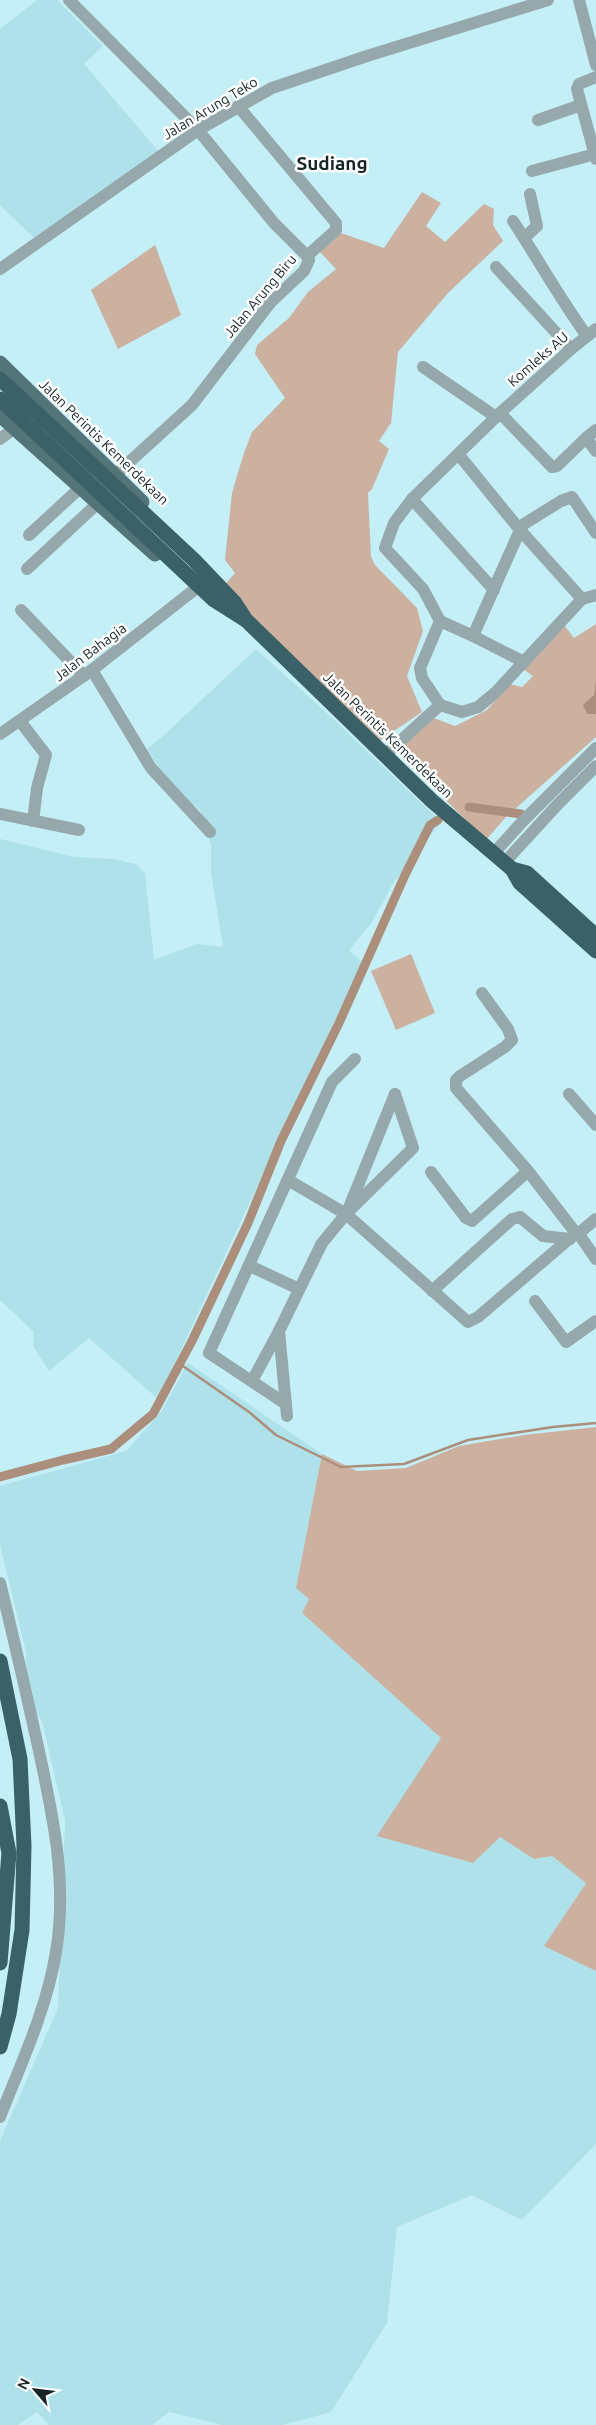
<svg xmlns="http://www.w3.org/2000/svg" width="596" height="2425" font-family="Ubuntu,sans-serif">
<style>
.built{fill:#aee1ea}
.green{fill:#ccb0a0}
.water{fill:#ac8e7c}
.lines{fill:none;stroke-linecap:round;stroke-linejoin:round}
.stream{stroke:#ac8e7c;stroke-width:2.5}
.canal{stroke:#ac8e7c;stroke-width:9}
.minor{stroke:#96a8ab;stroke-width:12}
.major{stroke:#537479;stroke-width:15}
.highway{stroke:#3a6167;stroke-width:15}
.labels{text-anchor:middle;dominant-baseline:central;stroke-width:5;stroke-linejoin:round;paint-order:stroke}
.street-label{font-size:14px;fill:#152528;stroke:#fff}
.district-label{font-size:19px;font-weight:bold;fill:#152528;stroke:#fff}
</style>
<rect width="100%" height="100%" fill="#c4eff6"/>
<g class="built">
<path d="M37 0H57L103 46 84 64 159 152 34 238 0 205V29Z"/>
<path d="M256 649 328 714 441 822 393 883 372 922 349 950 362 962 158 1399 89 1338 49 1371 33 1346 34 1332 0 1300V839L75 857 114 859 136 864 145 873 154 960 197 944 223 947 211 872V845L200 810 171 786 147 749 163 736Z"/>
<path d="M188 1363 322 1454 296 1588 309 1599 302 1613 441 1738 500 1837 534 1859 552 1856 586 1882 545 1945 596 1971V2144L522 2220 472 2195 397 2227 387 2323 331 2412 283 2425H222L169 2412 152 2425H49L37 2412 18 2425H0V2141L58 2008 65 1820 42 1721 33 1707 25 1658 27 1656 0 1545V1486L126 1451 161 1412Z"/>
</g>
<g class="green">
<path d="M422 192 441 203 426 226 445 242 484 204 494 209 493 225 503 241 448 293 398 352 391 423 379 441 389 449 372 489 368 493 371 557 375 565 417 608 423 631 407 676 422 712 379 741 223 587 235 573 225 560 232 493 243 456 252 432 285 398 255 354 257 345 289 318 308 292 336 269 320 252 341 233 384 248Z"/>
<path d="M155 245 181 315 118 349 91 290Z"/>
<path d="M561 621 574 638 596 624V737L506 817 486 840 397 752 434 718 455 726 487 710 510 684 522 687 533 676 520 667Z"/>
<path d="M411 954 435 1013 396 1030 371 971Z"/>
<path d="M596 1427V1971L544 1946 586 1883 552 1856 534 1859 500 1837 473 1863 377 1836 441 1738 302 1613 309 1599 296 1588 322 1454 357 1471 406 1468 459 1446 524 1435Z"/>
</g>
<path class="water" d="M596 681V714H587L583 705 594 695Z"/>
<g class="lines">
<path class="stream" d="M180 1364 249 1412 276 1435 341 1467 404 1464 468 1440 553 1427 596 1423"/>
<g class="canal">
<path d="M469 807 521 814"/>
<path d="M0 1477 63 1460 111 1449 153 1414 192 1341 248 1223 281 1141 339 1023 405 875 430 825 438 820"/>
</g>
<g class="minor">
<path d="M69 0 198 130 274 223 307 256 309 260 304 271 270 303 192 405 115 475"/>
<path d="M579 0 596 65"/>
<path d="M596 77 579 84 577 89 596 159"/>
<path d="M238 106 336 223V230L307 256"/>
<path d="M538 120 581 105"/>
<path d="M532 171 595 154"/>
<path d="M513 221C538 259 560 299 587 336"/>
<path d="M524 238 537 226 530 194"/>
<path d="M496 267 571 349"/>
<path d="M0 269 198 130 272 88 367 56 548 0"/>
<path d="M596 329 571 349 500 413 412 499 394 523 385 548 423 589 440 621 473 636 520 530 524 524 561 501 572 497 596 533"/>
<path d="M423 367 496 417"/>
<path d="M500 413 552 467 557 466 586 438 596 451"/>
<path d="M586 438 596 430"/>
<path d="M0 439 15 428"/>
<path d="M459 455 520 530 582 599"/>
<path d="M412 499 494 590"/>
<path d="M29 535 81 487"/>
<path d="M27 569 98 503"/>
<path d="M21 610 84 676"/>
<path d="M473 636 524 662"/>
<path d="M92 670 151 768 210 832"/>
<path d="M440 705 462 712 478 707 495 693 582 599 596 595"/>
<path d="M20 721 46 755 37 788 33 821"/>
<path d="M0 734 92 670 194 590"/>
<path d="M385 755 440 705 422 678 420 668 440 621"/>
<path d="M0 814 79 830"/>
<path d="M493 854 523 821 596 748"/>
<path d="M504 863 559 803 596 766"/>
<path d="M482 993 508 1029 512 1040 505 1047 460 1076 456 1080V1088L528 1171 575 1232 579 1233 596 1219"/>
<path d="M569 1094 596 1125"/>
<path d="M431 1172 466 1218 472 1221 528 1171"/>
<path d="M288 1180 346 1214 468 1322 478 1317 576 1233"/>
<path d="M348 1210 395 1094"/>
<path d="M578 1233 596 1259"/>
<path d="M250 1266 299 1289"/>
<path d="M432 1291 512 1219 520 1217 543 1236 570 1239"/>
<path d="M535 1301 566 1342 596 1321"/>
<path d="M252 1381 279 1331"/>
<path d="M286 1404 209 1353 332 1082 355 1059"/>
<path d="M287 1416 279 1331 322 1243 346 1214 413 1148 395 1094"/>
<path d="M0 1583C13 1635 25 1688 37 1742 52 1811 68 1881 56 1952 47 2008 21 2064 0 2117"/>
</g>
<g class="major">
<path d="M0 363 142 502"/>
<path d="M0 415 155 554"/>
</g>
<g class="highway">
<path d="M0 379 194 560 235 603 246 620 432 801 512 869 520 883 596 951"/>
<path d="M0 399 214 600 244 619"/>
<path d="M512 869 527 873 596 936"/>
<path d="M0 1661 20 1759 24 1846 22 1930 9 2014 0 2047"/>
<path d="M0 1806 9 1853 0 1963"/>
</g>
</g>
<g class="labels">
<g class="street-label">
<text transform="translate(210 108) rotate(-31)">Jalan Arung Teko</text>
<text transform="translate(260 296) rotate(-50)">Jalan Arung Biru</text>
<text transform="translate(538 359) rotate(-41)">Komleks AU</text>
<text transform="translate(104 442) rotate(44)">Jalan Perintis Kemerdekaan</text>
<text transform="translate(90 652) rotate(-37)">Jalan Bahagia</text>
<text transform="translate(388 735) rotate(44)">Jalan Perintis Kemerdekaan</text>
</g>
<g class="district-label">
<text x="332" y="163">Sudiang</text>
</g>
</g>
<g transform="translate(35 2390) rotate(298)" stroke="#ffffff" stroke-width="4" paint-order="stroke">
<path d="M0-4L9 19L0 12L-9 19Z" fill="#152528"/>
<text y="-8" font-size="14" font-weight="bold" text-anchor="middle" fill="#152528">N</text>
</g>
</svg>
